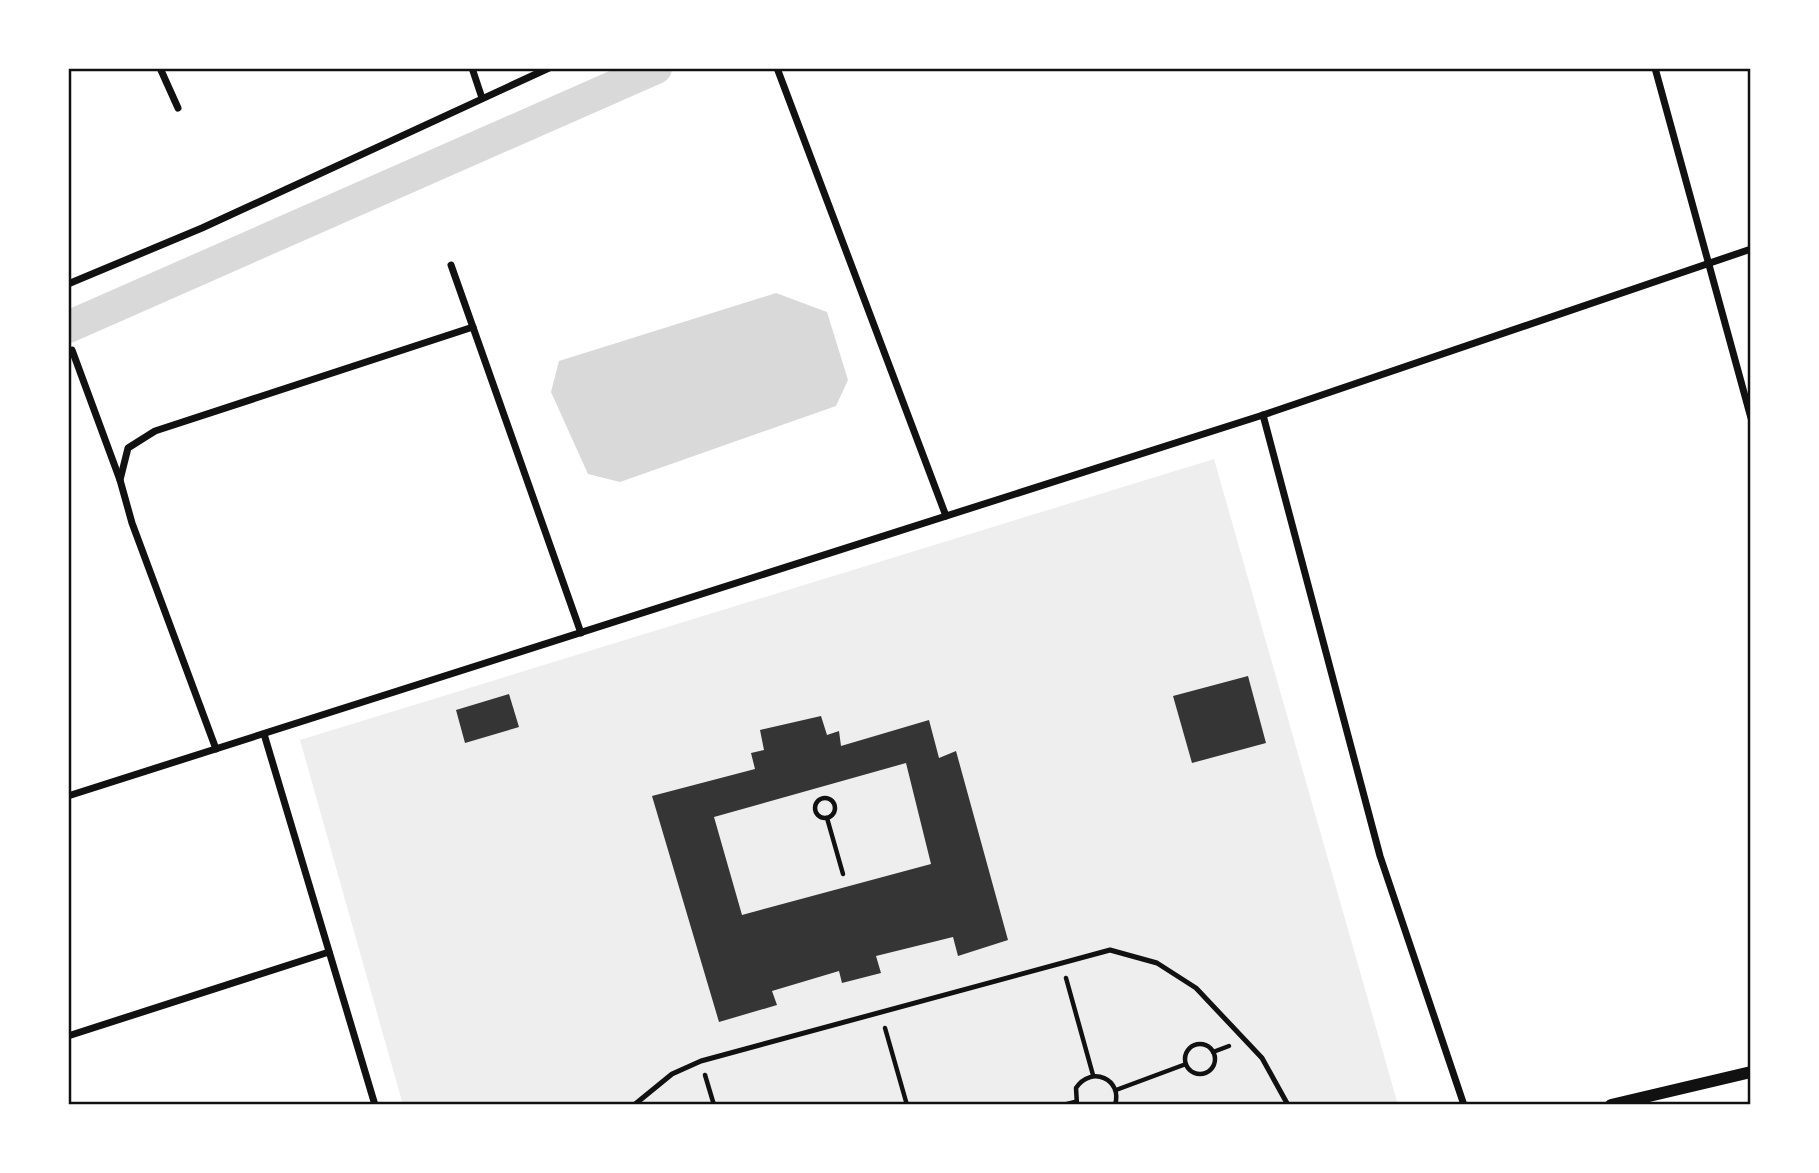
<svg xmlns="http://www.w3.org/2000/svg" width="1819" height="1173" font-family="'Roboto Condensed',sans-serif">
<style>
.green{fill:#eee}
.water{fill:#d9d9d9}
.lines{fill:none;stroke-linecap:round;stroke-linejoin:round}
.canal{stroke:#d9d9d9;stroke-width:32}
.building{fill:#353535;fill-rule:evenodd}
.path{stroke:#111;stroke-width:4.5}
.service{stroke:#111;stroke-width:5}
.minor{stroke:#111;stroke-width:7}
.tertiary{stroke:#111;stroke-width:12}
.neatline{fill:none;stroke:#111;stroke-width:2.5}
</style>
<rect width="100%" height="100%" fill="#fff"/>
<path class="green" d="M1214 459 1398 1105H403L300 740Z"/>
<path class="water" d="M776 293 827 312 848 380 836 406 620 482 588 474 551 392 559 361Z"/>
<g class="lines">
<path class="canal" d="M68 327 656 68"/>
</g>
<g class="building">
<path d="M1248 676 1266 743 1192 763 1173 696Z"/>
<path d="M509 694 519 727 465 743 456 710Z"/>
<path d="M821 716 827 735 839 731 841 746 929 720 939 758 956 751 1008 940 958 956 953 937 876 956 881 973 842 983 839 971 772 991 777 1005 719 1022 652 796 755 769 751 753 764 750 760 730ZM906 763 931 864 742 915 714 817Z"/>
</g>
<g class="lines">
<g class="path">
<circle cx="825" cy="808" r="10"/>
<path d="M827 818 843 874"/>
<path d="M1066 978 1093 1075"/>
<path d="M885 1028 907 1105"/>
<circle cx="1200" cy="1059" r="15"/>
<path d="M1213 1052 1229 1046"/>
<path d="M705 1075 714 1105"/>
<path d="M1116 1090 1186 1064"/>
<path d="M1063 1105 1075 1102"/>
<path d="M1077 1105 1076 1088C1091 1065 1123 1079 1115 1105"/>
</g>
<path class="service" d="M634 1105 672 1074 701 1061 1110 950 1157 963 1196 988 1262 1058 1288 1105"/>
<g class="minor">
<path d="M160 68 178 108"/>
<path d="M472 68 482 98"/>
<path d="M777 68 946 516"/>
<path d="M1655 68 1751 418"/>
<path d="M451 265 581 633"/>
<path d="M68 284 202 228 549 68"/>
<path d="M72 350 120 480"/>
<path d="M1263 415 1380 856 1464 1105"/>
<path d="M264 734 375 1105"/>
<path d="M216 749 132 523 120 480 128 448 155 431 473 327"/>
<path d="M68 796 1263 415 1751 249"/>
<path d="M68 1036 329 952"/>
</g>
<path class="tertiary" d="M1611 1105 1751 1072"/>
</g>
<rect width="1819" height="1173" fill="none" stroke="#ffffff" stroke-width="140"/>
<rect x="70" y="70" width="1679" height="1033" class="neatline"/>
</svg>
